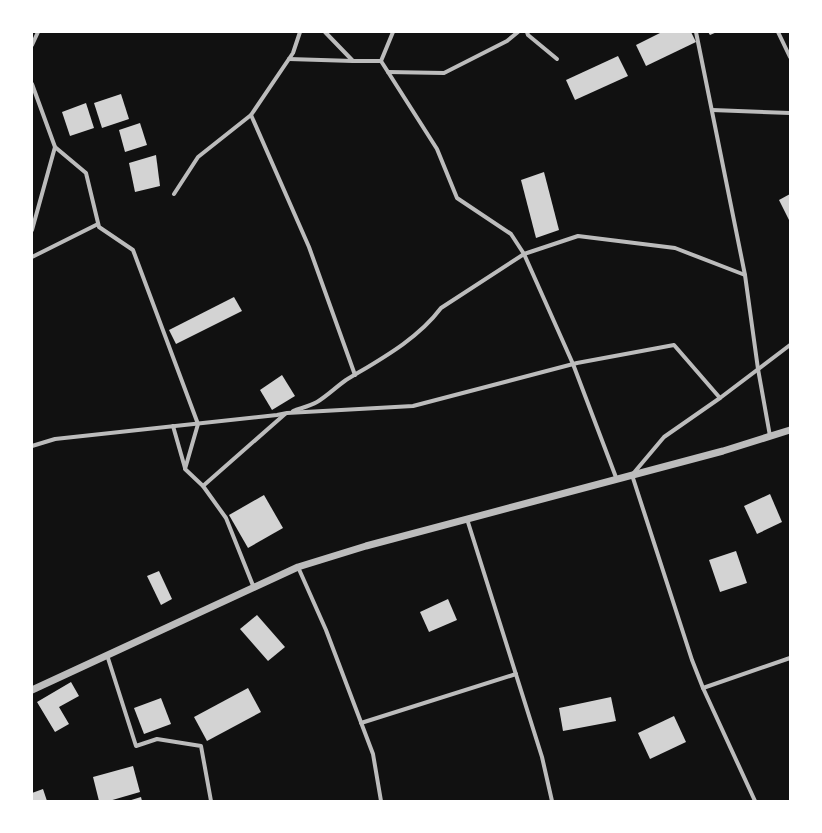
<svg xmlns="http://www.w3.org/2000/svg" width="822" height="833" font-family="Roboto,sans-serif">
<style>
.building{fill:#d3d3d3}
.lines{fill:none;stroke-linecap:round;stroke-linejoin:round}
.minor{stroke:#bcbcbc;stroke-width:4}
.tertiary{stroke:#bcbcbc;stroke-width:7}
</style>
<rect width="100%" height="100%" fill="#111"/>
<g class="building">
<path d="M662 32H691L696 42 646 66 636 45Z"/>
<path d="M708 32H717L710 35Z"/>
<path d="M618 56 628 76 575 100 566 80Z"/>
<path d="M121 94 129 119 102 128 94 103Z"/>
<path d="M86 103 94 128 70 136 62 112Z"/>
<path d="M140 123 147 145 125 152 119 130Z"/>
<path d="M156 155 160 186 135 192 129 163Z"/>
<path d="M544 172 559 230 536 238 521 180Z"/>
<path d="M790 194V222L779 200Z"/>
<path d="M234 297 242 311 176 344 169 330Z"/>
<path d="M282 375 295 396 272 410 260 390Z"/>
<path d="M770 494 782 522 757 534 744 506Z"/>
<path d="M264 495 283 528 248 548 229 515Z"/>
<path d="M736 551 747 583 720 592 709 560Z"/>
<path d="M159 571 172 599 161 605 147 576Z"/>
<path d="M448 599 457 620 429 632 420 612Z"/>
<path d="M257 615 285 647 268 661 240 629Z"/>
<path d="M71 682 79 696 59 707 69 724 55 732 37 702Z"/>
<path d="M248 688 261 712 207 741 194 717Z"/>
<path d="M611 697 616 721 563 731 559 708Z"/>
<path d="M161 698 171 724 144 734 134 708Z"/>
<path d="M674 716 686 742 650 759 638 733Z"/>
<path d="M133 766 140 792 109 801H99L93 777Z"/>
<path d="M43 789 47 801H32V793Z"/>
<path d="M141 797 142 801H128Z"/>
</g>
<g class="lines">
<g class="minor">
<path d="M325 32 353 61H381"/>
<path d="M393 32 381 61 437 149 457 198 511 234 524 254 573 364 617 480"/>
<path d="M527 32 528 35 557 59"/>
<path d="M696 32 745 275 758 369 770 436"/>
<path d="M778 32 790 57"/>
<path d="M32 45 38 32"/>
<path d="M289 59 353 61"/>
<path d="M388 72 444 73 507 41 518 32"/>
<path d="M32 84 55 147 86 173 99 227 133 250 198 424 185 469 203 486 226 518 254 588"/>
<path d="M712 110 790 113"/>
<path d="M251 115 309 247 355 375"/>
<path d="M174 194 198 157 251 115 293 53 300 32"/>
<path d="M32 230 55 147"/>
<path d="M32 257 98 224"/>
<path d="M293 411C301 408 310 406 317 402 327 396 336 387 346 380 379 360 417 340 441 308L524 254 578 236 675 248 745 275"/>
<path d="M173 426 185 468"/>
<path d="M32 446 55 439 277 415 287 413 413 406 577 363 674 345 720 398"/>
<path d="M203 486 285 414"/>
<path d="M467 519 542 757 552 801"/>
<path d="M298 567 326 630 373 754 381 801"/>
<path d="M107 655 136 746 157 739 201 746 211 801"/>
<path d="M703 688 790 658"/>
<path d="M361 723 516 674"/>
<path d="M755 801 703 688 692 660 632 475 664 437 720 398 790 345"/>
</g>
<path class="tertiary" d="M32 690 298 567 366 546 723 451 790 430"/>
</g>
<rect width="822" height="833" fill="none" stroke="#ffffff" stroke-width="66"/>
</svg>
